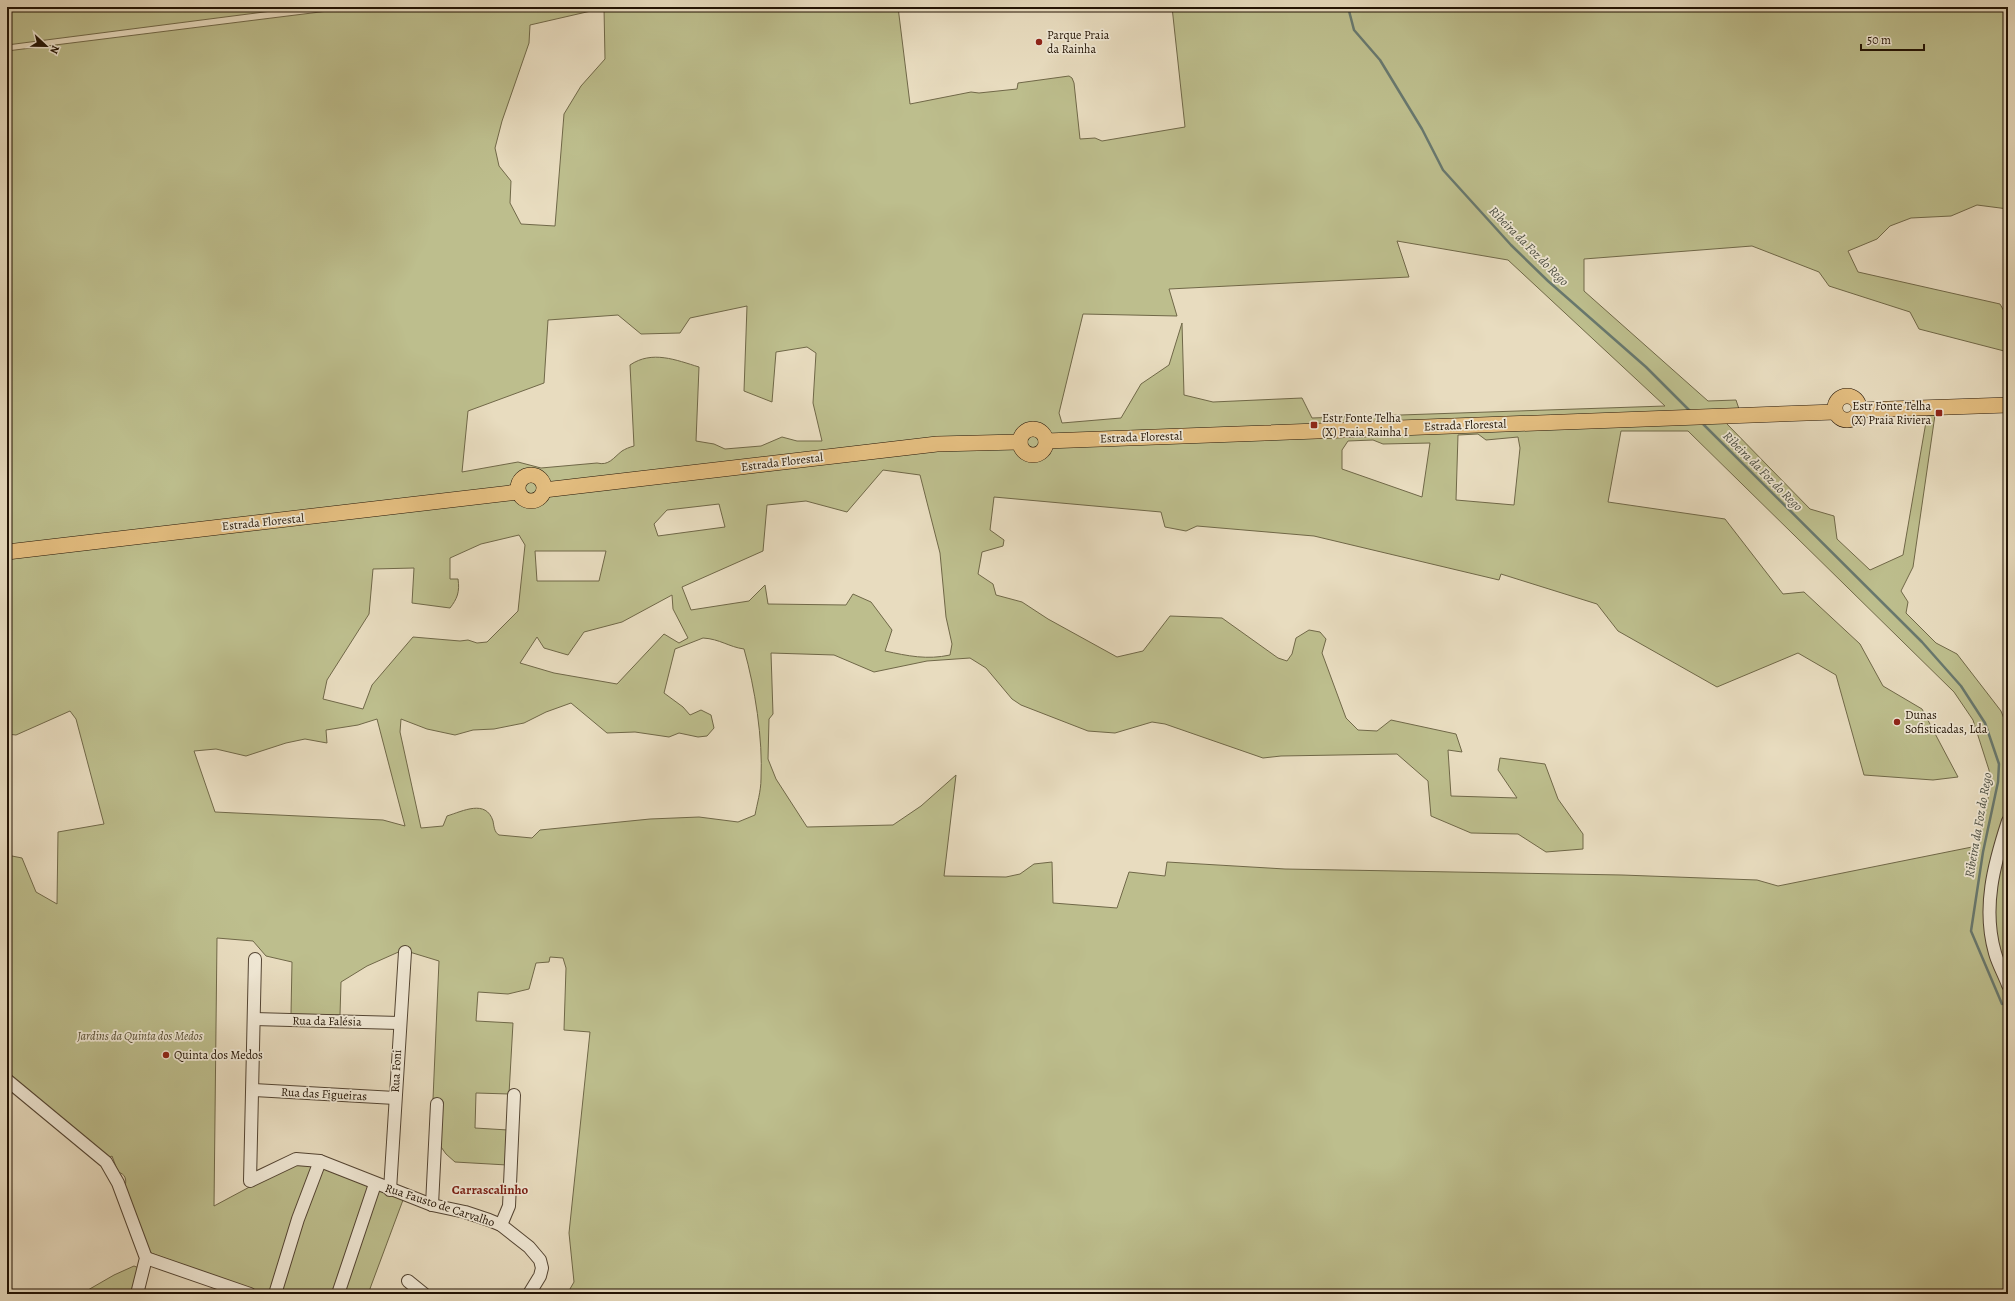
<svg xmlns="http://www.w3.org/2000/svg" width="2015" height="1301" font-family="Alegreya,serif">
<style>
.green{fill:#bdbe8d;stroke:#706848;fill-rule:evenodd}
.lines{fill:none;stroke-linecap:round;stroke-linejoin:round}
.stream{stroke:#68786e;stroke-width:2.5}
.minor-casing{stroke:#544533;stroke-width:14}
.major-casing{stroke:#221304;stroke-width:16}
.minor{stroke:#f0e8d5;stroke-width:12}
.major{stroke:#e4be80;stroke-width:15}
.poi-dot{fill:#8f2418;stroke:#f0e8d5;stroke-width:1.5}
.labels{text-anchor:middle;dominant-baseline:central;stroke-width:3.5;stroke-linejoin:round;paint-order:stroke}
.poi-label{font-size:12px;fill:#221304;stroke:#f0e8d5;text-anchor:start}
.street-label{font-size:12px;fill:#221304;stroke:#f0e8d5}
.park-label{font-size:12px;font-style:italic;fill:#584f34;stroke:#f0e8d5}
.water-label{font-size:13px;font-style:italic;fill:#4b4e42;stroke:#f0e8d5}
.neighbourhood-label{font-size:13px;font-weight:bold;fill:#7a1f14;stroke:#f0e8d5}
</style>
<rect width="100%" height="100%" fill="#e8dcbf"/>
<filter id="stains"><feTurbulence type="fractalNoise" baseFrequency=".005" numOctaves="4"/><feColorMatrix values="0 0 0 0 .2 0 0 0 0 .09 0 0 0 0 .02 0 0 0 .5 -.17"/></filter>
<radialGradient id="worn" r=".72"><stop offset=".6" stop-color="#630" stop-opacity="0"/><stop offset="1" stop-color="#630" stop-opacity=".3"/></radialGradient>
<g class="green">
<path d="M7 7H303L7 45Z"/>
<path d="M360 7H898L910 104 971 92 979 93 1017 89 1018 83 1069 76 1072 78 1074 83 1080 139 1095 138 1102 141 1185 127 1172 7H2008V209L1977 205 1951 216 1911 218 1890 226 1877 239 1848 251 1858 272 2000 304 2008 318V352L1919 329 1910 312 1829 286 1819 272 1752 246 1584 259V291L1708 401 1736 400 1741 415 1722 416 1727 424 1810 509 1834 516 1837 539 1870 570 1903 555 1927 416 1935 415 1913 567 1901 591 1908 602 1906 613 1936 643 1957 654 2001 711 2008 729V1294H567L574 1282 569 1233 590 1032 564 1030 566 968 563 958 550 957 549 962 536 963 529 989 508 994 478 992 476 1021 513 1023 509 1094 476 1093 475 1128 508 1130 507 1165 455 1162 446 1154 439 1144 442 1102 433 1099 439 961 403 950 367 966 341 982 340 1015 291 1014 292 962 266 956 253 941 217 938 214 1206 285 1168 306 1162 403 1200 368 1294H260L151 1253 146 1245 125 1186C127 1179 125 1174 118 1172L112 1156 107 1159 7 1075V855L22 858 36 892 57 904 58 832 104 824 76 719 70 711 16 735 7 734V51ZM604 8 605 59 581 86 564 114 555 226 521 224 510 203 511 181 499 166 495 148 502 121 529 43 530 25ZM1397 241 1508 260 1665 406 1312 418 1302 398 1213 402 1184 395 1182 323 1169 365 1141 384 1121 418 1062 423 1059 413 1083 314 1177 316 1169 289 1409 277ZM747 306 744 391 772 402 776 352 807 347 816 353 813 403 822 441H797L782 437 761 446 725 449 714 444 696 441 699 367C676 360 652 350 630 365L634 446C630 447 625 449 622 451 613 458 609 466 597 463L541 468 518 462 462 472 468 411 544 383 548 320 618 315 641 334 680 333 690 318ZM1621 431H1688L1954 692 1973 720 1989 770 1991 785 1977 846 1778 886 1757 880 1622 875 1285 869 1167 862 1165 876 1129 872 1117 908 1053 903 1052 862 1034 864 1020 874 1006 877 944 876 956 775 921 806 893 825 807 827 776 779 768 759 769 719 773 714 771 653 834 655 874 672 927 661 970 658 986 668 1012 699 1021 705 1088 731 1115 733 1152 722 1165 724 1263 758 1281 756 1397 754 1428 781 1431 816 1471 833 1518 834 1546 852 1583 849V834L1558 799 1545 764 1500 758 1498 770 1517 798 1451 796 1448 750 1462 752 1456 734 1391 720 1377 731 1358 730 1346 718 1322 653 1326 639 1320 632 1309 630 1296 638 1292 654 1287 661 1278 658 1222 618 1170 616 1143 651 1117 657 1048 619 1022 602 996 595 993 584 978 574 982 552 1003 546 1004 540 990 530 994 497 1161 512 1165 527 1186 531 1197 526 1314 536 1499 580 1501 574 1597 604 1618 631 1717 687 1798 653 1836 675 1864 775 1933 780 1958 777 1922 709 1883 686 1860 644 1804 592 1783 594 1725 519 1608 502ZM1478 434 1486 440 1518 437 1520 448 1514 505 1456 500 1458 435ZM1373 440 1383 444 1430 443 1422 497 1342 469V450L1348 441ZM883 470 920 475 940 553 946 617 952 644 950 655C927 660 908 656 885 651L892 630 871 602 853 594 846 605 768 604 765 585 749 601 691 610 682 587 763 551 767 505 806 501 847 512ZM719 504 725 527 658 536 654 524 667 510ZM519 535 525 545 518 611 487 642 477 643 468 640 460 641 413 637 372 685 363 709 323 699 327 680 369 614 373 569 414 568 412 603 450 608C457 599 460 592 458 579H450V558L481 544ZM606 551 599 581H537L535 551ZM672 595 673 609 688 638 679 643 664 634 617 684 554 673 520 663 537 637 544 648 568 655 584 632 622 622ZM703 638C720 639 729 647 744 649 755 688 763 739 761 779 761 791 757 804 755 815L738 822 699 817 650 819 540 830 532 838 499 835C494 832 494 826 493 821 486 799 463 811 447 816L443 826 421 828 400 732 401 719 427 729 455 735 473 730 494 729 524 723 546 712 571 703 607 733 635 732 669 737 679 733 698 737 707 736 714 728 711 715 701 710 690 715 683 707 664 693 675 649ZM377 719 405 826 383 820 215 812 194 751 216 749 246 756 286 743 305 739 327 743 326 730 358 725Z"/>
<path d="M134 1266 139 1268 133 1294 122 1291 118 1294H81L114 1275Z"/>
</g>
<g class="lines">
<g class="stream">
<path d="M1348 7 1354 30 1380 60 1422 129 1443 170 1511 245 1548 281 1646 367 1690 411"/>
<path d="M1702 423 1922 642 1961 686 1985 723 1999 764 1998 782 1983 852 1971 931 2002 1004"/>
<path d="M2002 1294 2008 1283"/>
</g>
<defs>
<g id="minor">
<path d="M2008 821C1994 864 1982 908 1995 953 1998 964 2004 974 2008 985"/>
<path d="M255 959 250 1181 296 1159 320 1161 432 1205 465 1212 489 1220 501 1225 529 1247 540 1260 542 1268 540 1276 529 1294"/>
<path d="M254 1019 399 1023"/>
<path d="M7 1080 106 1162 118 1183 146 1258 137 1294"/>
<path d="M253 1090 395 1098"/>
<path d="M390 1190 405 952"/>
<path d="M432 1205 437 1104"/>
<path d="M501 1225 509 1206 514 1095"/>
<path d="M146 1258 250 1294"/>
<path d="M408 1281 424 1294"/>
<path d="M275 1294 298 1219 320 1161"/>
<path d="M338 1294 375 1184"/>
</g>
<g id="major">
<circle cx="1847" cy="408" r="12"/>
<path d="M1859 410 2008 405"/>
<circle cx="1033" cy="442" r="13"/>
<path d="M1046 441 1835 412"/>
<circle cx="531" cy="488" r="13"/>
<path d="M544 490 937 444 1020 442"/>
<path d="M7 552 518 492"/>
</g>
</defs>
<use href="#minor" class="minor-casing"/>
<use href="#major" class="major-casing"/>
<use href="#minor" class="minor"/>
<use href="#major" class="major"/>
</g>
<g class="poi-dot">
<circle cx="1039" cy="42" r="4"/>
<rect x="1935" y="409" width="8" height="8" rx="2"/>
<rect x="1310" y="421" width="8" height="8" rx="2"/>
<circle cx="1897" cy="722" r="4"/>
<circle cx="166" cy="1055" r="4"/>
</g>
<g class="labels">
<g class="poi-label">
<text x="1047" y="35">Parque Praia<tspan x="1047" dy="14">da Rainha</tspan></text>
<text x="1931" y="406" text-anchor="end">Estr Fonte Telha<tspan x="1931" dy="14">(X) Praia Riviera</tspan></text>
<text x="1322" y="418">Estr Fonte Telha<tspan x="1322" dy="14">(X) Praia Rainha I</tspan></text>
<text x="1905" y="715">Dunas<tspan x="1905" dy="14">Sofisticadas, Lda</tspan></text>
<text x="174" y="1055">Quinta dos Medos</text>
</g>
<g class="street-label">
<text transform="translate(1465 425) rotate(-2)">Estrada Florestal</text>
<text transform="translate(1141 437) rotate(-2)">Estrada Florestal</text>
<text transform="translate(782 462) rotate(-7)">Estrada Florestal</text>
<text transform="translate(263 522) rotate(-6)">Estrada Florestal</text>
<text transform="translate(327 1021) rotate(1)">Rua da Falésia</text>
<text transform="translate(396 1071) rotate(-87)">Rua Foni</text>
<text transform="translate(324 1094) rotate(3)">Rua das Figueiras</text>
<text transform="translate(440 1205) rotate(18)">Rua Fausto de Carvalho</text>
</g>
<g class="park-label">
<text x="140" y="1036">Jardins da Quinta dos Medos</text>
</g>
<g class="water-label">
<text transform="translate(1529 246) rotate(45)">Ribeira da Foz do Rego</text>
<text transform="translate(1763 471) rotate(45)">Ribeira da Foz do Rego</text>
<text transform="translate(1978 825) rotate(-80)">Ribeira da Foz do Rego</text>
</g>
<g class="neighbourhood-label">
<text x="490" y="1189">Carrascalinho</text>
</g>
</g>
<rect width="2015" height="1301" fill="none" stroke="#e8dcbf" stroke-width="24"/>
<rect x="8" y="8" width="1999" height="1285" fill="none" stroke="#221304" stroke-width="2"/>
<rect x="12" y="12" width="1991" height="1277" fill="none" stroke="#221304"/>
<g transform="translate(46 46) rotate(112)" stroke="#f0e8d5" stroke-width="3" paint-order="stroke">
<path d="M0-3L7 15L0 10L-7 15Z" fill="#221304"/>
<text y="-6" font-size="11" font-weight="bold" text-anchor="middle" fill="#221304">N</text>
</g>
<path d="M1861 44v6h63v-6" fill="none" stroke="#221304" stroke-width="2"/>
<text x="1867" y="44" font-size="12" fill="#221304" stroke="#f0e8d5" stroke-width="3" paint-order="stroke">50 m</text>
<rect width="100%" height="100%" filter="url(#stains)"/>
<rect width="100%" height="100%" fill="url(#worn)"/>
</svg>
